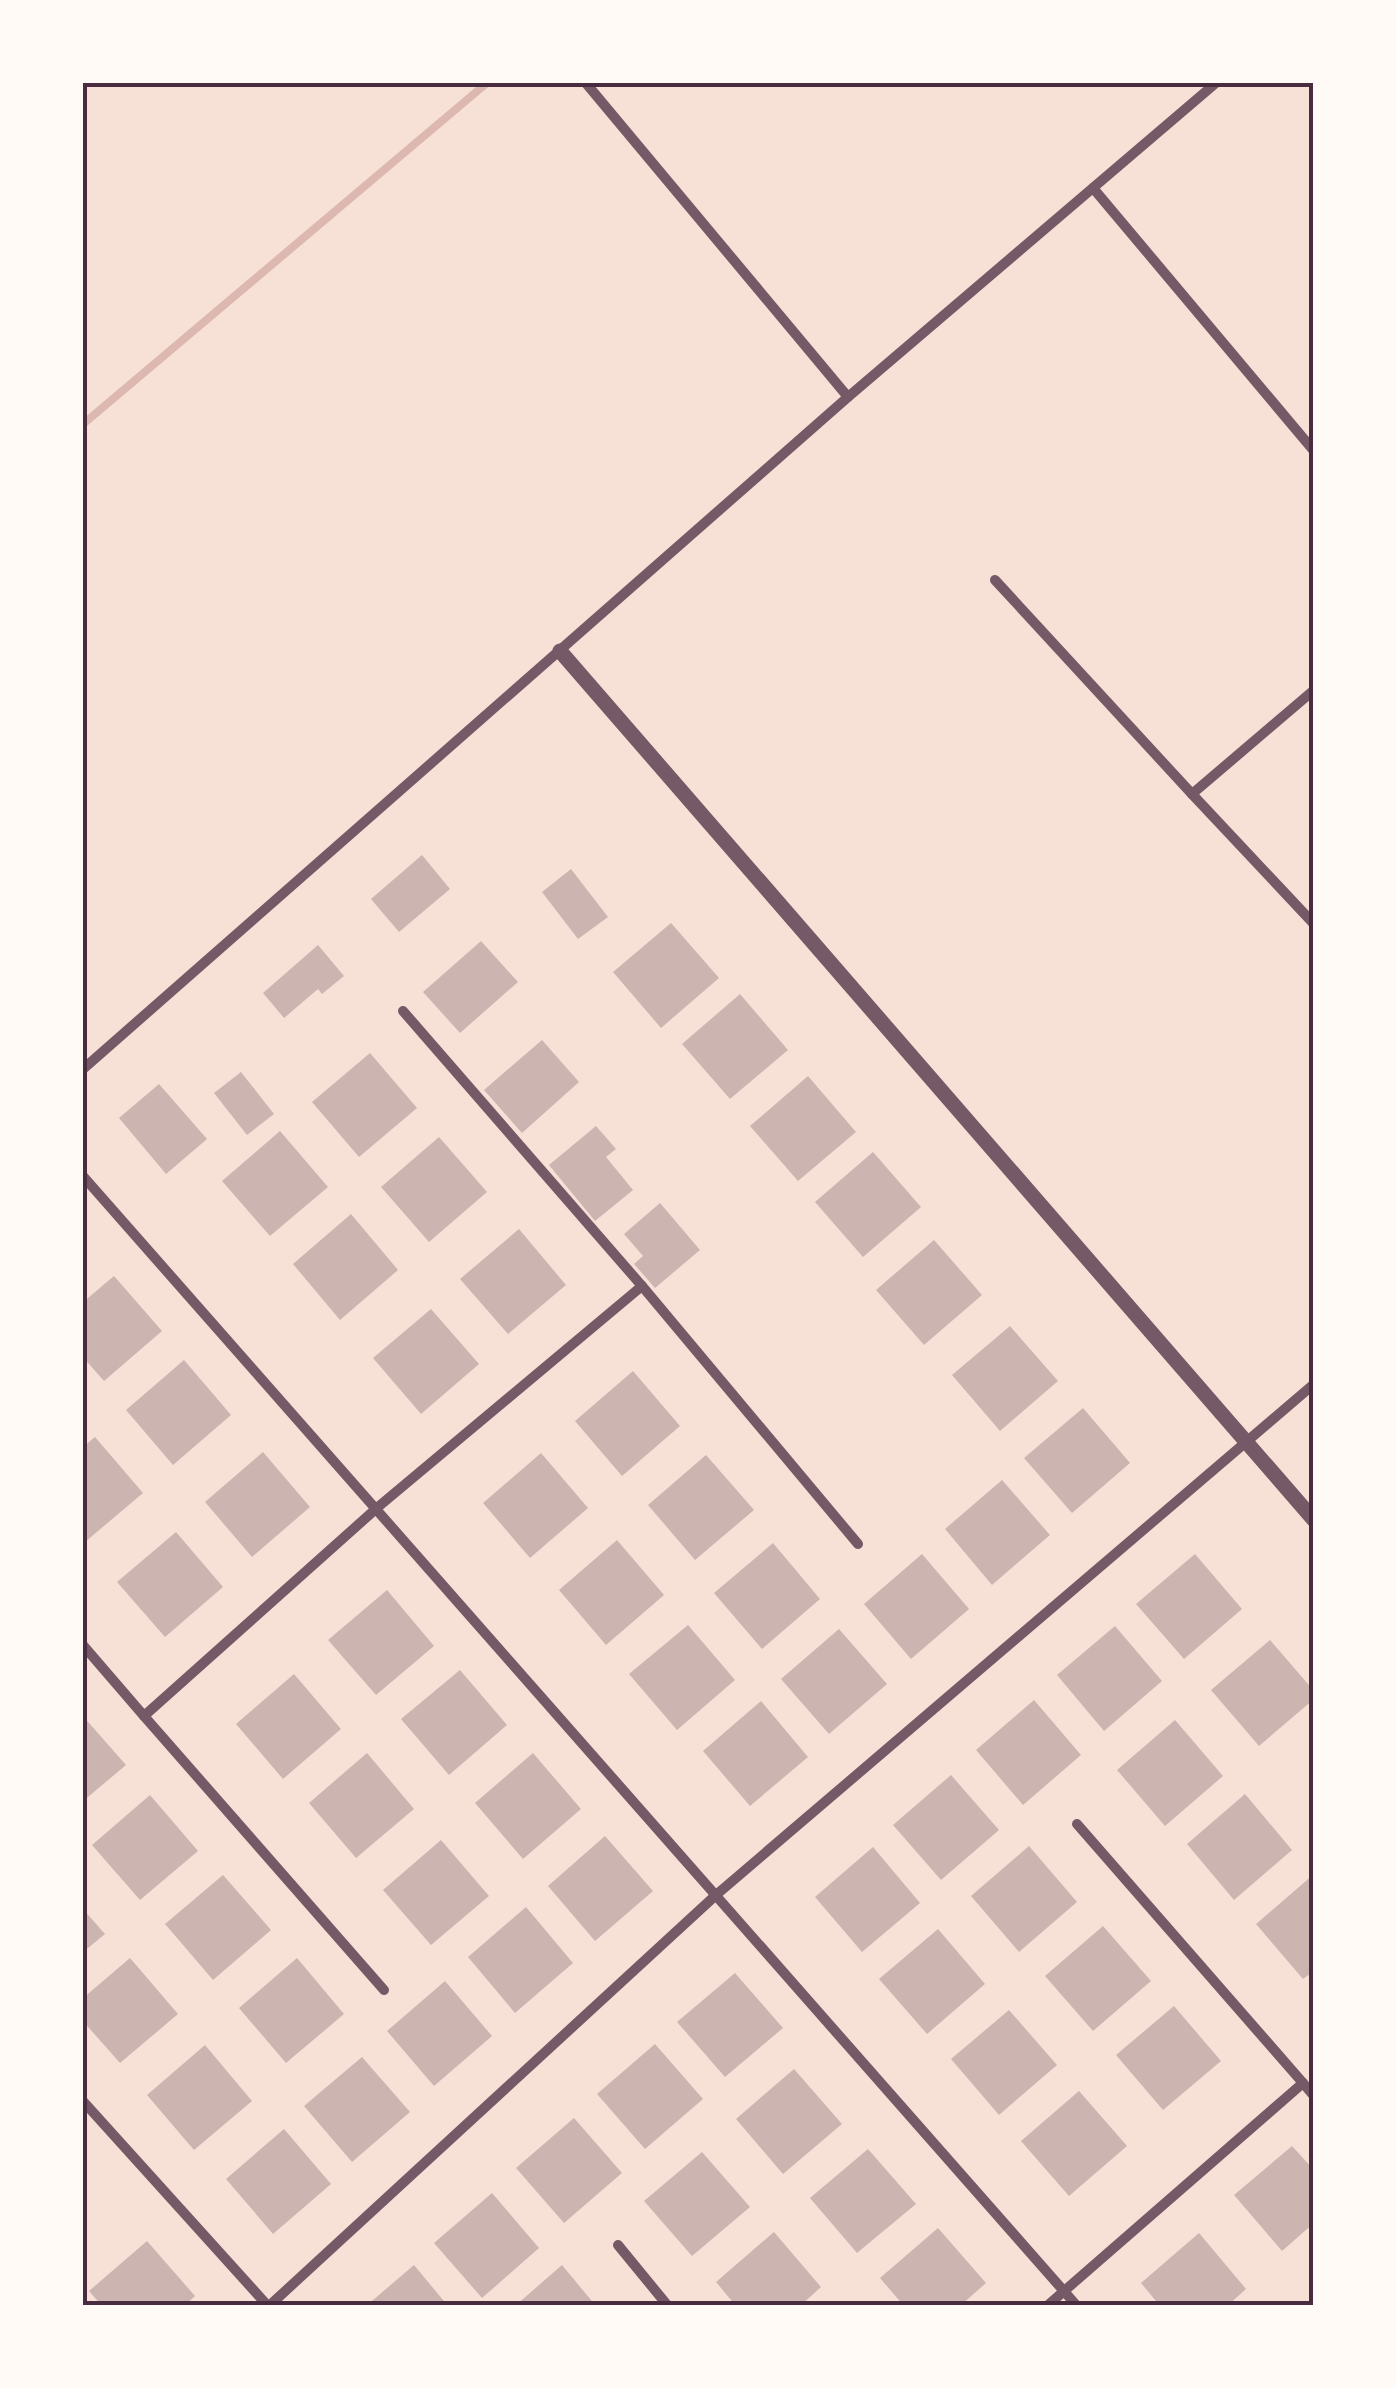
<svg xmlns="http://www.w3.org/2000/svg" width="1396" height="2388" font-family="Lora,serif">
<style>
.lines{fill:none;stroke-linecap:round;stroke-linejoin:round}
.stream{stroke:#dcb8b0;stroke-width:8}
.building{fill:#ccb4b1}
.minor{stroke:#755966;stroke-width:10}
.tertiary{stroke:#755966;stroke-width:15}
.neatline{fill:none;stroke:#4a2c40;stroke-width:4}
</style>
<rect width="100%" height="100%" fill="#f7e1d7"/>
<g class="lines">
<path class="stream" d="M82 425 488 82"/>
</g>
<g class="building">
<path d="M422 855 450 889 399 932 371 899Z"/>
<path d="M571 869 608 917 578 939 542 892Z"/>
<path d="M671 923 719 978 661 1028 613 972Z"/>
<path d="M481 941 518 982 460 1033 423 992Z"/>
<path d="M318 945 344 976 322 994 318 989 284 1018 263 993Z"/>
<path d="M740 994 788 1050 730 1099 682 1044Z"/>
<path d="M542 1040 579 1082 522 1133 484 1090Z"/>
<path d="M370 1053 417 1108 359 1157 312 1102Z"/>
<path d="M241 1072 274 1114 247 1135 214 1093Z"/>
<path d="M808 1076 856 1132 798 1181 750 1126Z"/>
<path d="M159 1084 207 1139 166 1174 119 1118Z"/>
<path d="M596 1126 616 1149 606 1157 633 1190 595 1221 549 1165Z"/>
<path d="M280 1131 328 1187 270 1236 222 1181Z"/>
<path d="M439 1137 487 1192 429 1242 381 1187Z"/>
<path d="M873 1152 921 1207 863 1257 815 1202Z"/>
<path d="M660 1203 700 1250 655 1288 634 1264 643 1256 624 1234Z"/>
<path d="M351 1214 398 1270 340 1320 293 1264Z"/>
<path d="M519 1229 566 1285 508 1334 460 1279Z"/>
<path d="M934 1240 982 1295 924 1345 876 1290Z"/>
<path d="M114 1276 162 1331 104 1381 82 1356V1303Z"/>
<path d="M431 1309 479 1364 421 1414 373 1358Z"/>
<path d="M1010 1326 1058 1381 1000 1431 952 1375Z"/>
<path d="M184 1360 231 1415 173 1465 126 1410Z"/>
<path d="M633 1371 680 1426 622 1476 575 1421Z"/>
<path d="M1083 1408 1130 1463 1072 1513 1024 1458Z"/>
<path d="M95 1437 143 1493 85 1542 82 1448Z"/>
<path d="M263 1452 310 1507 252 1557 205 1502Z"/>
<path d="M541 1453 588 1508 530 1558 483 1503Z"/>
<path d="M706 1455 754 1510 695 1560 648 1505Z"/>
<path d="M1002 1480 1050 1535 992 1585 945 1529Z"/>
<path d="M176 1532 223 1587 165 1637 117 1582Z"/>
<path d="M617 1540 664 1595 606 1645 559 1590Z"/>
<path d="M773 1543 820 1599 762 1649 714 1593Z"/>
<path d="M922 1554 969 1609 911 1659 864 1604Z"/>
<path d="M1195 1554 1242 1609 1184 1659 1136 1604Z"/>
<path d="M387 1590 434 1646 376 1695 328 1640Z"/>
<path d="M688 1625 735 1680 677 1730 629 1674Z"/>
<path d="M1115 1626 1162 1681 1104 1731 1057 1675Z"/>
<path d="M839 1629 887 1684 829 1734 781 1679Z"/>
<path d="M1270 1640 1314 1691V1699L1259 1746 1211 1690Z"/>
<path d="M460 1670 507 1725 449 1775 401 1719Z"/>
<path d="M294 1674 341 1729 283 1779 236 1724Z"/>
<path d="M1034 1700 1081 1755 1023 1805 976 1750Z"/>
<path d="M761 1701 808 1757 750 1806 703 1751Z"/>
<path d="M82 1715 126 1765 82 1802Z"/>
<path d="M1175 1720 1223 1776 1165 1826 1117 1770Z"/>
<path d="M367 1753 414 1809 356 1858 309 1803Z"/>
<path d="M533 1753 581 1809 523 1859 475 1803Z"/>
<path d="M951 1775 999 1830 941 1880 893 1825Z"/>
<path d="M1245 1794 1292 1850 1234 1900 1187 1844Z"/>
<path d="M150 1795 198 1851 140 1900 92 1845Z"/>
<path d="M605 1836 653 1891 595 1941 548 1886Z"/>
<path d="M441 1840 489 1896 431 1945 383 1890Z"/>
<path d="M1029 1846 1077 1902 1019 1952 971 1896Z"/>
<path d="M873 1847 920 1903 862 1952 815 1897Z"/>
<path d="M1314 1874V1971L1303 1979 1256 1924Z"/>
<path d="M223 1875 271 1930 213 1980 165 1924Z"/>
<path d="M526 1907 573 1963 515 2013 468 1957Z"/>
<path d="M82 1908 105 1934 82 1953Z"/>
<path d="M1103 1926 1151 1981 1093 2031 1045 1976Z"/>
<path d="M938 1929 985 1984 927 2034 879 1979Z"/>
<path d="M130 1958 178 2014 120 2063 82 2020V1999Z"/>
<path d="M297 1958 344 2014 286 2063 239 2008Z"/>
<path d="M735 1973 783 2028 725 2077 677 2022Z"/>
<path d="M445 1981 492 2036 434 2086 387 2031Z"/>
<path d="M1174 2006 1221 2061 1163 2110 1116 2055Z"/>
<path d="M1009 2010 1057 2065 999 2115 951 2059Z"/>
<path d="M655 2044 703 2099 645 2149 597 2094Z"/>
<path d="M205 2045 252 2101 194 2150 147 2095Z"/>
<path d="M362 2057 410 2112 352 2162 304 2106Z"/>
<path d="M794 2069 842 2124 783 2174 736 2119Z"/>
<path d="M1079 2091 1127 2146 1069 2196 1021 2141Z"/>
<path d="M574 2118 622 2173 564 2223 516 2168Z"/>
<path d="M284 2129 331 2184 273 2234 226 2179Z"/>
<path d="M1292 2146 1314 2170V2223L1282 2251 1234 2195Z"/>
<path d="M868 2149 916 2204 857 2253 810 2198Z"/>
<path d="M702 2152 750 2207 692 2256 644 2201Z"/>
<path d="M492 2193 539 2248 482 2298 434 2243Z"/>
<path d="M938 2228 986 2283 960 2306H904L880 2278Z"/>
<path d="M774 2232 821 2287 800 2306H736L716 2282Z"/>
<path d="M1199 2233 1246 2289 1227 2306H1160L1141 2283Z"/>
<path d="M147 2241 195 2296 184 2306H102L89 2291Z"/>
<path d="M414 2265 448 2306H366Z"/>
<path d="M562 2265 596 2306H515Z"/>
</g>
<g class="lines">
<g class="minor">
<path d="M585 82 848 397"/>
<path d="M1093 188 1314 451"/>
<path d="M995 580 1192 794 1314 690"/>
<path d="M1192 794 1314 924"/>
<path d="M82 1070 848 397 1217 82"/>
<path d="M82 1175 1077 2306"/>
<path d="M642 1286 858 1544"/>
<path d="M82 1644 144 1716 378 1507 642 1286 403 1011"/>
<path d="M144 1716 384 1990"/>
<path d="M1303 2083 1314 2096"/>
<path d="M82 2100 268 2306"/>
<path d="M618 2245 668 2306"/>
<path d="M269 2306 716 1895 1314 1384"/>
<path d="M1047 2306 1303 2083 1077 1824"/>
</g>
<path class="tertiary" d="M560 651 1314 1520"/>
</g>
<rect width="1396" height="2388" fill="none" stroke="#fffaf5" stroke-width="170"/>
<rect x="85" y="85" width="1226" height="2218" class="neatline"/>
</svg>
